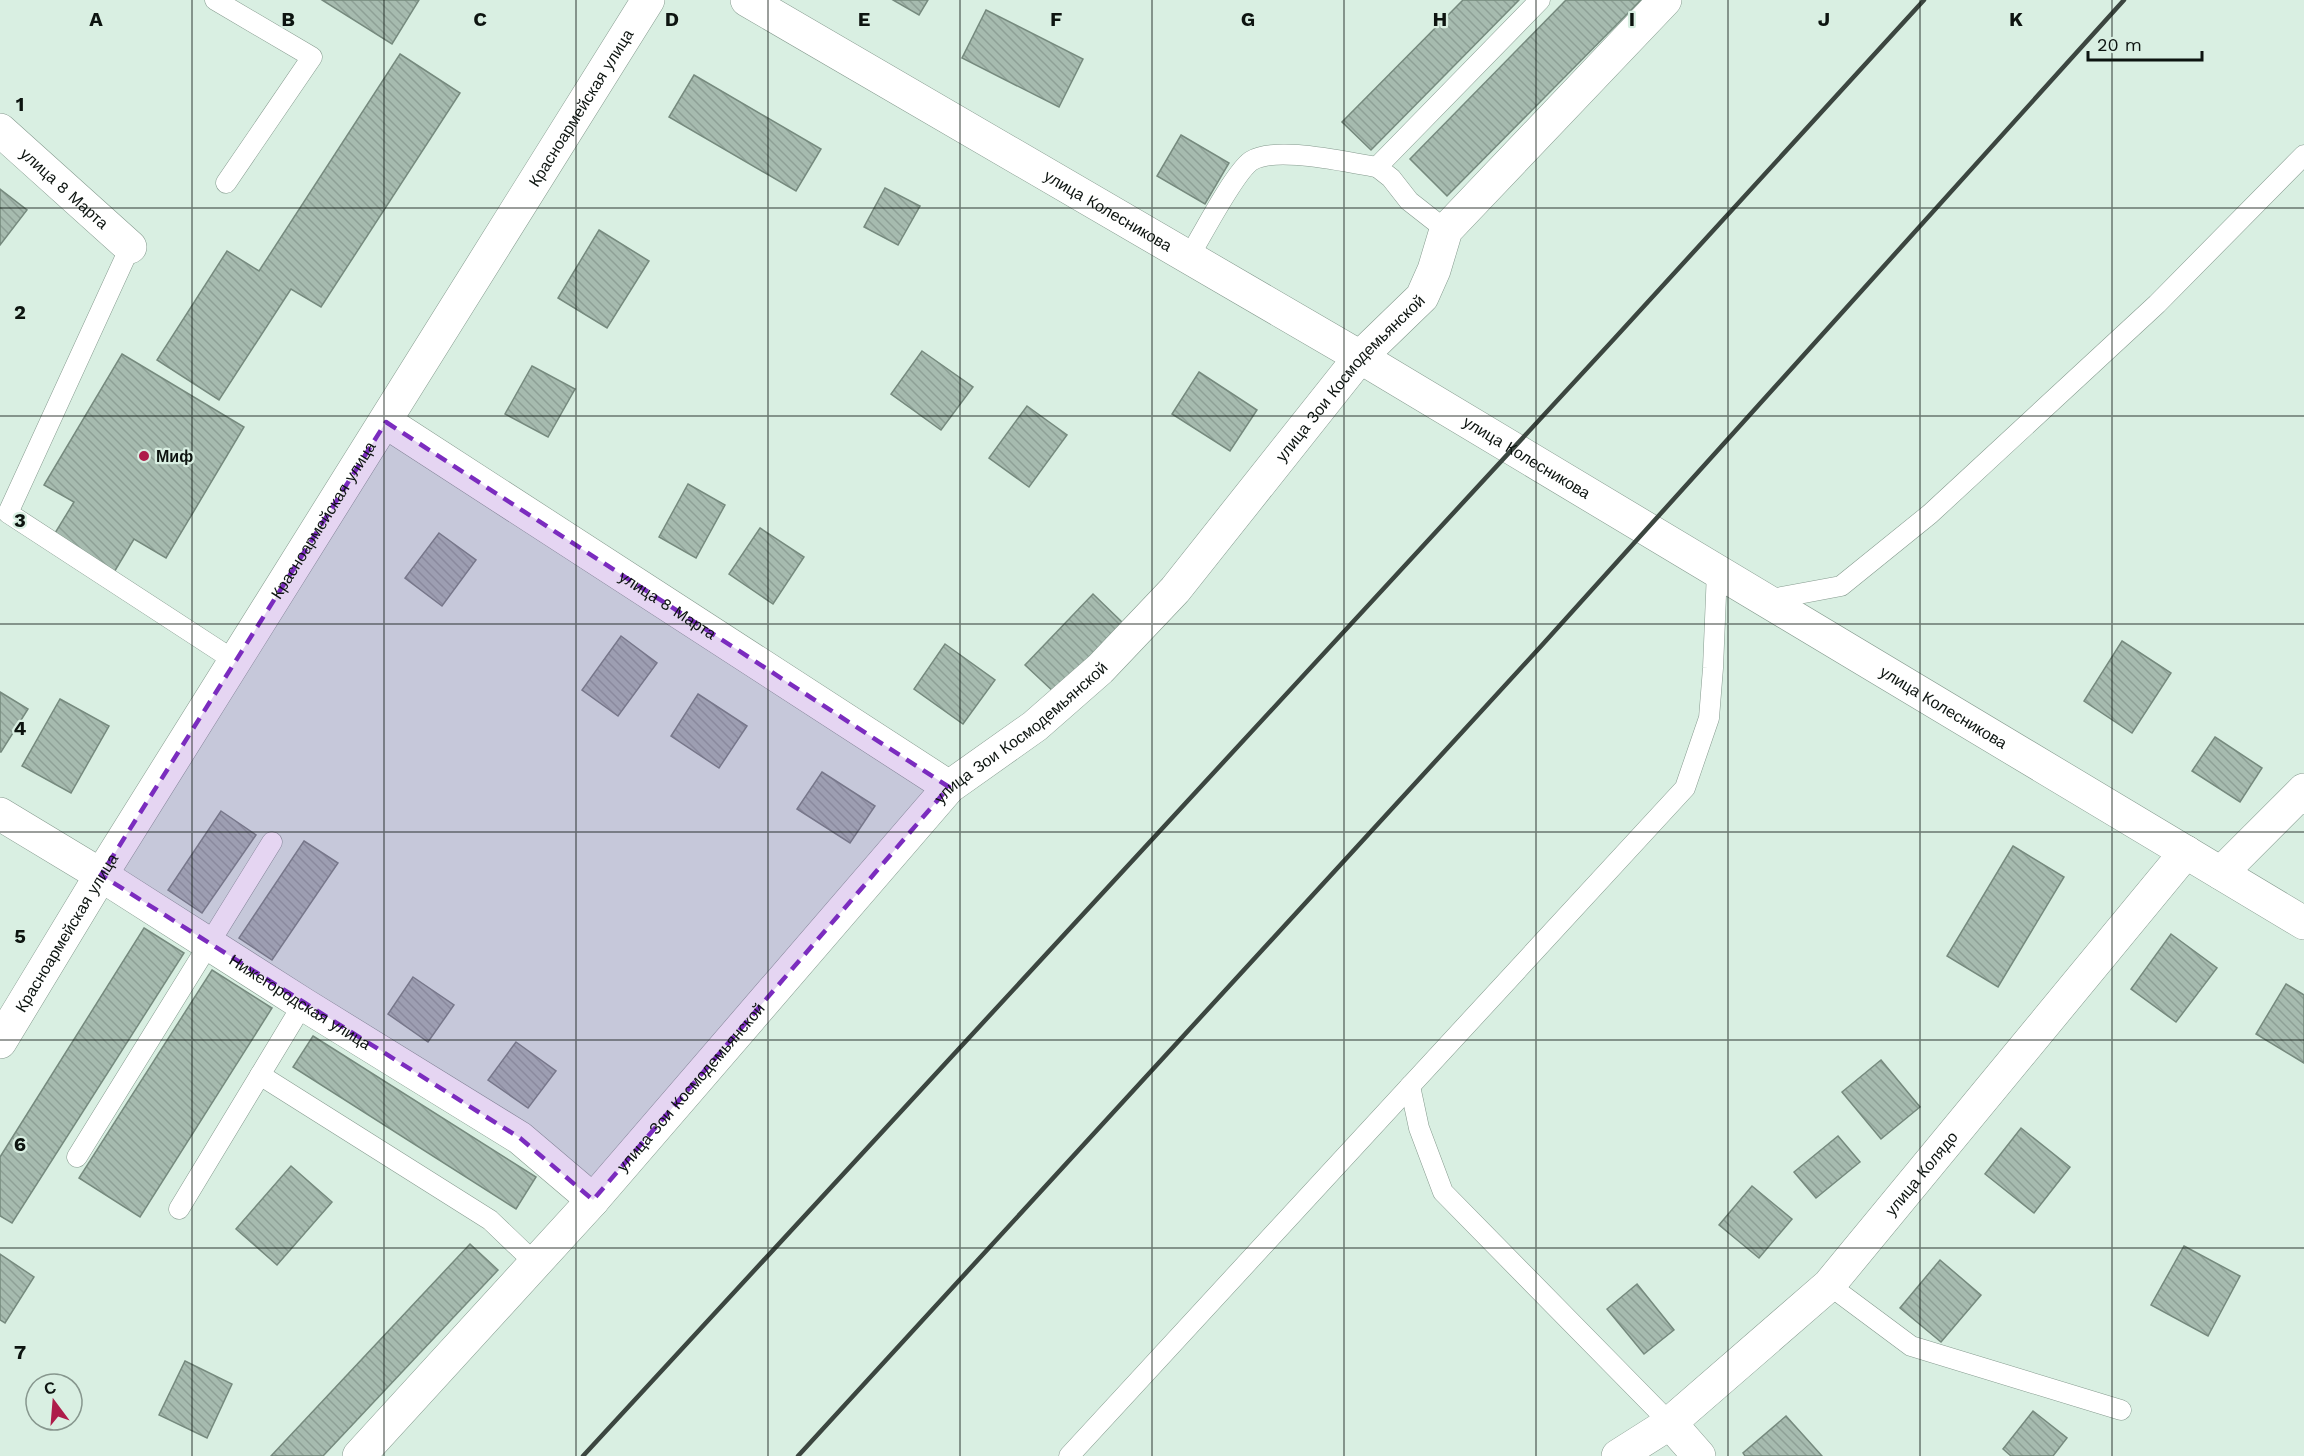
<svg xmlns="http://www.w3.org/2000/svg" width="2304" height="1456" font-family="'Work Sans',sans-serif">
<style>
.building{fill:url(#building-back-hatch);stroke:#768a7e;stroke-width:1.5}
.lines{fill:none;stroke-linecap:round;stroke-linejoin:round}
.service-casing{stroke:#859a8e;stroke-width:21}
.minor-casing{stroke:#859a8e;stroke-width:34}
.tertiary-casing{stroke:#859a8e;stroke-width:34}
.service{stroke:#fff;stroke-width:20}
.minor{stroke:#fff;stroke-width:33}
.tertiary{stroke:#fff;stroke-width:33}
.rail{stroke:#3c4640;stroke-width:4.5}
.marked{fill:#7b2cbf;fill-opacity:0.2;stroke:#7b2cbf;stroke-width:4.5;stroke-dasharray:12 8;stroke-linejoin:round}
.grid{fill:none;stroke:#0d1410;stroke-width:1.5;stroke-opacity:0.55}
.poi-dot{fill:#ae1c4a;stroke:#d9efe2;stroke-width:2}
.labels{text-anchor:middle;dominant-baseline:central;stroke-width:4.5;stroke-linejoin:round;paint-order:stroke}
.street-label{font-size:16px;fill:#0d1410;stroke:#d9efe2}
.poi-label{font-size:16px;font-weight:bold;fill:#0d1410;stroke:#d9efe2;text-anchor:start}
.grid-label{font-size:20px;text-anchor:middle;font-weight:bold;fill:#0d1410;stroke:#d9efe2;stroke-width:4.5;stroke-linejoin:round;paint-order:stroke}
</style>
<defs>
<pattern id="building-back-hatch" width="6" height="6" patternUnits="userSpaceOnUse" patternTransform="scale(1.5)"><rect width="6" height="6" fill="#a6bbaf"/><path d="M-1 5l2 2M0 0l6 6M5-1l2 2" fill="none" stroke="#8ea096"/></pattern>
</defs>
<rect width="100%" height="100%" fill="#d9efe2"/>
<g class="building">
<path d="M322 0H419L392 44Z"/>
<path d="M893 0H928L919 15Z"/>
<path d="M1463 0H1519L1371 150 1342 122Z"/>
<path d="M1566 0H1641L1447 196 1410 159Z"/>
<path d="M986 10 1083 59 1059 107 962 58Z"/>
<path d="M400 54 460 93 321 307 291 289 219 400 157 360 227 251 259 271Z"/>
<path d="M694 75 821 149 796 191 669 117Z"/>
<path d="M1181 135 1229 163 1205 204 1157 176Z"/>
<path d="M885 188 920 206 898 245 864 227Z"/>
<path d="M0 189 27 210 0 245Z"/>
<path d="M599 230 649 261 607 328 558 298Z"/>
<path d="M922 351 973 387 941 430 891 394Z"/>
<path d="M122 354 244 427 166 558 134 539 113 574 52 538 74 502 44 485Z"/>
<path d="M532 366 575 389 548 437 505 414Z"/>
<path d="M1199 372 1257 410 1230 451 1172 414Z"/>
<path d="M1027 406 1067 435 1029 487 989 458Z"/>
<path d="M688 484 725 505 696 558 659 537Z"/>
<path d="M760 528 804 557 773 604 729 574Z"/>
<path d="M439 533 476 560 442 606 405 578Z"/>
<path d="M1093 594 1124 624 1056 694 1025 665Z"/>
<path d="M621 636 657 663 618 716 582 690Z"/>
<path d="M2122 641 2171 673 2132 733 2084 701Z"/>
<path d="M945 644 995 680 963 724 914 689Z"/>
<path d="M0 692 28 709 1 752H0Z"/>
<path d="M698 694 747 726 719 768 671 736Z"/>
<path d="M60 699 109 726 71 793 22 766Z"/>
<path d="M2215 737 2262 768 2240 802 2192 771Z"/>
<path d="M822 772 875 806 850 843 797 809Z"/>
<path d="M221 811 256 835 202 913 168 890Z"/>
<path d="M304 841 338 863 272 960 239 938Z"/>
<path d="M2013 846 2064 877 1998 987 1947 956Z"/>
<path d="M144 928 184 953 12 1223 0 1216V1157Z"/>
<path d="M2171 934 2217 968 2176 1022 2131 989Z"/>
<path d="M212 970 272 1008 140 1217 79 1178Z"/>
<path d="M413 977 454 1005 428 1042 388 1014Z"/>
<path d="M2286 984 2304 995V1063L2256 1034Z"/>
<path d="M313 1036 536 1177 516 1209 293 1067Z"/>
<path d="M516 1042 556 1071 528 1108 488 1080Z"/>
<path d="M1881 1060 1920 1107 1881 1139 1842 1092Z"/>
<path d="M2021 1128 2070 1167 2034 1213 1985 1174Z"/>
<path d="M1838 1136 1860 1162 1816 1198 1794 1172Z"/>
<path d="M291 1166 332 1202 277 1265 236 1229Z"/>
<path d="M1752 1186 1792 1219 1759 1258 1719 1225Z"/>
<path d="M470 1244 498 1270 323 1456H271Z"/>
<path d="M2184 1246 2240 1276 2208 1336 2151 1305Z"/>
<path d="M0 1254 34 1277 5 1323 0 1320Z"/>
<path d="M1940 1260 1981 1295 1941 1342 1900 1308Z"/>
<path d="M1637 1284 1674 1330 1644 1354 1607 1309Z"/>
<path d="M185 1361 232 1384 207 1438 159 1415Z"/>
<path d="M2033 1411 2067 1438 2053 1456H2011L2003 1449Z"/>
<path d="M1786 1416 1822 1456H1745L1743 1453Z"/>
</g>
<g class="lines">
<defs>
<g id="service">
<path d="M215 0 312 57 226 183"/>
<path d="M1446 230 1409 201 1391 178 1377 167 1540 0"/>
<path d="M130 247 8 513 235 661"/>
<path d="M1189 257C1201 237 1234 173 1251 161 1276 145 1348 163 1377 167"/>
<path d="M1766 600 1841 586 1930 514 2157 304 2304 155"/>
<path d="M260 1075 490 1220 535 1263"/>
<path d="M1410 1086 1419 1128 1443 1192 1670 1423"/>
<path d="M77 1157 272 842"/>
<path d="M179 1209 303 1004"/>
<path d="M1829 1285 1911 1346 2121 1410"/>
<path d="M1069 1456 1685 788 1709 718 1713 668 1717 571"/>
</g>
<g id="minor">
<path id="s1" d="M0 130 130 247"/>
<path id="s2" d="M386 422 949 787"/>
<path id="s3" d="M0 814 101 875 303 1004 520 1138 593 1200"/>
<path d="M2221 873 2304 790"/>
<path id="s4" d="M0 1042 101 875 648 0"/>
<path d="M1670 1423 1699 1456"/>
<path id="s5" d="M359 1456 593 1200 949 787 1035 726 1100 669 1175 590 1360 357 1422 297 1434 270 1446 230 1665 0"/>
<path id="s6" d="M1618 1456 1670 1423 1829 1285 2186 852"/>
</g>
<g id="tertiary">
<path id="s7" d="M747 0 1360 357 2304 923"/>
</g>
</defs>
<use href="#service" class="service-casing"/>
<use href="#minor" class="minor-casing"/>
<use href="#tertiary" class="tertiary-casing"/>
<use href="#service" class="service"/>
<use href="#minor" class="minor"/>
<use href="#tertiary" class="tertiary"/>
<g class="rail">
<path d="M583 1456 1614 339 1924 0"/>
<path d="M798 1456 1543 644 2124 0"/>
</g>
</g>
<path class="marked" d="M386 422 949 787 593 1200 520 1138 101 875Z"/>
<path class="grid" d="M192 0V1456M384 0V1456M576 0V1456M768 0V1456M960 0V1456M1152 0V1456M1344 0V1456M1536 0V1456M1728 0V1456M1920 0V1456M2112 0V1456M0 208H2304M0 416H2304M0 624H2304M0 832H2304M0 1040H2304M0 1248H2304"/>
<circle class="poi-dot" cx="144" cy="456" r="6"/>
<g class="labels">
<g class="street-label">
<text stroke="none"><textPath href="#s4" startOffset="1100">Красноармейская улица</textPath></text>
<text stroke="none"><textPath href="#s1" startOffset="87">улица 8 Марта</textPath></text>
<text stroke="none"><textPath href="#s7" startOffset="418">улица Колесникова</textPath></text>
<text stroke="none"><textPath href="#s5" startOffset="1468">улица Зои Космодемьянской</textPath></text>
<text stroke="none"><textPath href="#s7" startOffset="904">улица Колесникова</textPath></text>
<text stroke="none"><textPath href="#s4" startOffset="614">Красноармейская улица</textPath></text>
<text stroke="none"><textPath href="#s2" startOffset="336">улица 8 Марта</textPath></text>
<text stroke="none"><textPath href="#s7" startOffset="1390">улица Колесникова</textPath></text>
<text stroke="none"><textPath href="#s5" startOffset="982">улица Зои Космодемьянской</textPath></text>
<text stroke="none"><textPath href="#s4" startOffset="128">Красноармейская улица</textPath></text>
<text stroke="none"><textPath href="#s3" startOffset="354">Нижегородская улица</textPath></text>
<text stroke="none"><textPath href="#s5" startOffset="496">улица Зои Космодемьянской</textPath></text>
<text stroke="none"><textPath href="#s6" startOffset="417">улица Колядо</textPath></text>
</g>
<g class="poi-label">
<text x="156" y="456">Миф</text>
</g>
</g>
<g class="grid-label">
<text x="96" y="26">A</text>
<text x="288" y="26">B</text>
<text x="480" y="26">C</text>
<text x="672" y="26">D</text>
<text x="864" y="26">E</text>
<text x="1056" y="26">F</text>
<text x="1248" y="26">G</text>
<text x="1440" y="26">H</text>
<text x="1632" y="26">I</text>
<text x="1824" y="26">J</text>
<text x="2016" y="26">K</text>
<text x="20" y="111">1</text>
<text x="20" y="319">2</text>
<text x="20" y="527">3</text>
<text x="20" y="735">4</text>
<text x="20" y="943">5</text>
<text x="20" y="1151">6</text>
<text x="20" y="1359">7</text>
</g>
<g transform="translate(54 1402) rotate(344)"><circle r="28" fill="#d9efe2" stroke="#87978e" stroke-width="1.5"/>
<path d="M0-4.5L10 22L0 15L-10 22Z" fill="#ae1c4a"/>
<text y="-9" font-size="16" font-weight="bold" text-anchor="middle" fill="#0d1410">С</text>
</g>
<path d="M2088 51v9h114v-9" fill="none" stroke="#0d1410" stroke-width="3"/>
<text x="2097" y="51" font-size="18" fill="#0d1410" stroke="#d9efe2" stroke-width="4.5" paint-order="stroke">20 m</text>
</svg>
